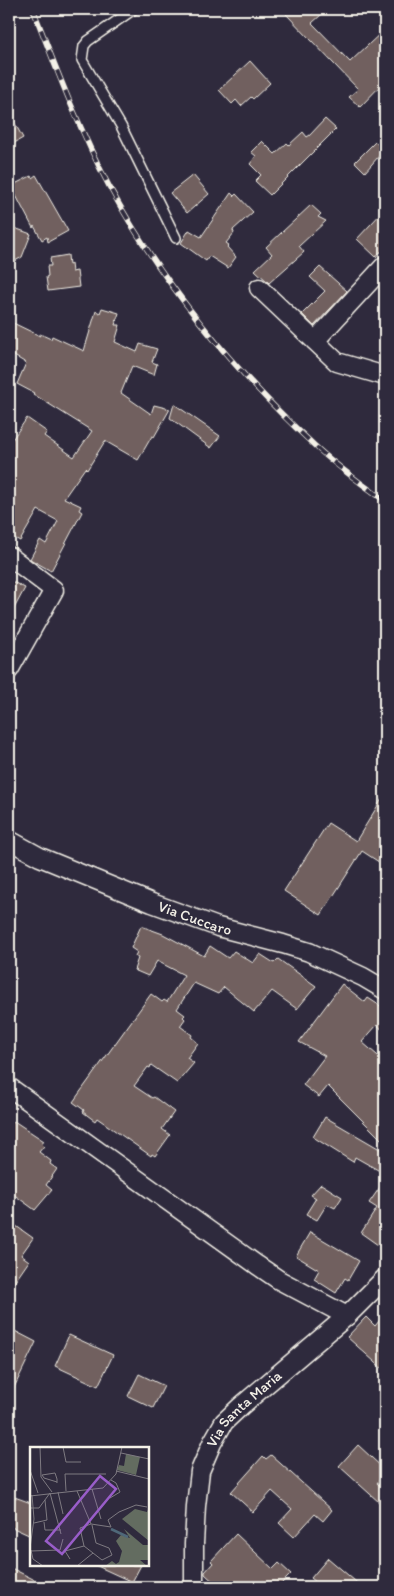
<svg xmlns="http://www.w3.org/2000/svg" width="394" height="1596" font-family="Itim,sans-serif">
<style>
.building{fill:#71605e;stroke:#f4f1e8}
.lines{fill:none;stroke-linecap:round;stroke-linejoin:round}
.lane-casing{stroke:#f4f1e8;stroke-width:12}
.street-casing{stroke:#f4f1e8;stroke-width:21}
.lane{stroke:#2f2a3d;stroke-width:9}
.street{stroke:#2f2a3d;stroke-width:18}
.rail-casing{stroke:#f4f1e8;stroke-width:5.5}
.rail{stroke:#2f2a3d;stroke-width:4;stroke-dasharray:11;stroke-linecap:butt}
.labels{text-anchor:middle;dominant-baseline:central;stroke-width:5;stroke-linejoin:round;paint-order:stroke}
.street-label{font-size:15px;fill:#f4f1e8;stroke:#2f2a3d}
.inset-river{fill:none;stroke:#4f6879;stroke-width:2.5}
.inset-road{fill:none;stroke:#7e7a81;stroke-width:1}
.view{fill:#995dc9;fill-opacity:0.15;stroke:#995dc9;stroke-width:2.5}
.inset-edge{fill:none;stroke:#f4f1e8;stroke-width:2.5}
</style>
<rect width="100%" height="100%" fill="#2f2a3d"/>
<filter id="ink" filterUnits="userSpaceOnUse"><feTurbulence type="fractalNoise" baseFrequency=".02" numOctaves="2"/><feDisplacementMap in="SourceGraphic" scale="10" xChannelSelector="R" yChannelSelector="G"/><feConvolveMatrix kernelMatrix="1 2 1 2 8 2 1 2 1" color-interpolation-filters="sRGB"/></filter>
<g filter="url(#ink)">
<g class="building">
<path d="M292 9H315L321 15 312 23 350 62 385 29V81L360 107 349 97 358 89 286 14Z"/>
<path d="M250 61 270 83 253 99 251 97 241 106 236 100 232 104 219 90Z"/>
<path d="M9 113 23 138 9 146Z"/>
<path d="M325 119 336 129 270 195 255 181 261 175 250 164 256 156 251 152 262 141 275 154 287 143 289 145 303 132 307 137 310 135Z"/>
<path d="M385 141V149L365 172 355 162 375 142 378 144Z"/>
<path d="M36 175 68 231 48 242 47 237 42 240 34 226 33 228 11 186 31 176 32 178Z"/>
<path d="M193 175 209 194 187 213 170 193Z"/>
<path d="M231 193 234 196 236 194 253 212 233 230 234 233 226 243 229 245 227 247 236 257 228 268 209 256 206 261 181 243 189 230 201 237Z"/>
<path d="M311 205 321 214 318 217 326 221 299 246 304 252 269 283 255 270 272 254 266 247Z"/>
<path d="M385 209V252H380L376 257 357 239Z"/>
<path d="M9 226 31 234 22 257 15 261 9 259Z"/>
<path d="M68 255 69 265 71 264 72 272 77 271 79 287 48 291 46 277 48 276 47 266H51L50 258Z"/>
<path d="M320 267 347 291 314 326 302 314 325 291 310 277Z"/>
<path d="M102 308 119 313 115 325H120L115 342 137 352 140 344 157 349 152 362 157 364 154 375 132 366 121 393 151 414 154 405 170 409 154 437 152 436 138 460 105 441 87 470 85 468 64 498 81 506 79 510 82 512 51 571 30 559 40 540 46 544 58 521 38 510 20 541 9 535V444L27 418 47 432 44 436 74 457 92 431 33 394 34 393 17 384 26 363 9 353V321L40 336V334L51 339 52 336 84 351 96 311 100 313Z"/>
<path d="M174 404 220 436 211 448 170 418Z"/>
<path d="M9 580 25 588 9 618Z"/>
<path d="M385 794V866L362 851 321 915 284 891 328 823 356 841Z"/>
<path d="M141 926 163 934 204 956 210 946 228 958 234 951 253 963 260 954 274 963 278 959 316 986 297 1009 272 991 254 1012 224 987 218 994 194 983 177 1009 185 1015 183 1017 185 1019 180 1026 192 1035 191 1037 198 1043 187 1058 194 1063 177 1083 151 1065 150 1068 148 1067 134 1086 152 1098 154 1097 174 1112 162 1129 170 1135 155 1156 152 1154 151 1156 97 1118 95 1121 83 1112 84 1110 73 1102 151 994 162 1002 164 1000 167 1002 184 975 157 961 148 976 134 970 138 958 135 956 137 952 131 948Z"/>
<path d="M342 984 365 1002 368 998 385 1009V1032L377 1025 362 1042 385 1062V1143L328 1086 319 1097 303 1085 325 1056 299 1042Z"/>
<path d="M325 1117 385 1152V1174L355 1157 353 1162 313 1137Z"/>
<path d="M14 1121 44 1141 42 1144 44 1146 39 1152 51 1161 50 1164 57 1169 46 1185 52 1190 35 1210 9 1191V1128Z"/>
<path d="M385 1180V1250L361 1233 377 1208 369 1203Z"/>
<path d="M321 1184 342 1197 335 1208 327 1204 317 1220 306 1214 316 1198 311 1195Z"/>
<path d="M9 1221 33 1238 21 1255 29 1261 9 1290Z"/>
<path d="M310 1232 359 1261 348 1280 345 1278 336 1293 314 1279 319 1270 296 1256Z"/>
<path d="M385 1314V1371L347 1337 366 1317 375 1326Z"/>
<path d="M9 1328 36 1342 9 1398Z"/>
<path d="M69 1335 113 1355 98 1386 55 1366Z"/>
<path d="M139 1374 164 1386 153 1408 128 1396Z"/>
<path d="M358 1445 385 1470V1473L377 1483 385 1491V1497L380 1503 339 1466Z"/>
<path d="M271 1455 332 1510 323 1521 315 1514 294 1537 279 1523 292 1509 272 1491 253 1512 231 1492 263 1456 266 1459Z"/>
<path d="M9 1495 31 1503V1536L9 1526Z"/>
<path d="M236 1534 273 1569 279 1563 291 1574 278 1587H272L263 1581 257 1587H219L205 1574V1572L213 1563 211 1561Z"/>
<path d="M328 1558 362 1587H322L311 1578Z"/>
<path d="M95 1565H141L132 1582Z"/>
<path d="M9 1567 49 1587H9Z"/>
</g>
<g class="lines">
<defs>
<path id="lane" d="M134 9 88 41 84 46 82 60 121 126 176 238"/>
<g id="street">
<path d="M259 288 337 362 385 376"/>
<path d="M315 341 385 265"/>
<path d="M9 556 54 590 9 670"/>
<path id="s1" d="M9 840 40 857 152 903 218 927 283 944 309 952 363 977 385 990"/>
<path d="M9 1087 257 1265 279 1280 347 1316"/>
<path id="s2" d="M194 1587V1544L196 1506 200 1471 212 1443 224 1422 241 1406 347 1316 385 1278"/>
</g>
</defs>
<use href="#lane" class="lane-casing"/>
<use href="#street" class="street-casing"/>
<use href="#lane" class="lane"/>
<use href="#street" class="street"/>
<defs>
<path id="rail" d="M33 9C56 68 79 129 109 186 161 282 234 371 314 445 336 466 361 483 385 501"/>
</defs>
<use href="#rail" class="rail-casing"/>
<use href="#rail" class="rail"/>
</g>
</g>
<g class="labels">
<g class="street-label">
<text stroke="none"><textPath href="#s1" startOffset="202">Via Cuccaro</textPath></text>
<text stroke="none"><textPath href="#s2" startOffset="194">Via Santa Maria</textPath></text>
</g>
</g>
<g transform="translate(30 1447)">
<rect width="119" height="119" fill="#2f2a3d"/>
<path d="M96 7 110 10 106 28 87 23 89 18 94 19ZM119 60V94L92 72 105 62 117 65ZM94 82 113 98H119V113H110L117 119H75L82 114 86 117 89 115 92 104 86 94 91 88 100 91Z" fill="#636c60"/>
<path class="inset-river" d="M81 82 98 90"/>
<path class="inset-road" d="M10 0 11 30 22 45M33 0 36 15H51M91 6 119 12M0 23 8 46M86 24 119 32M27 35 14 31 12 28 25 26 27 32V36M62 42 71 72M36 44 35 27H76M47 44 61 77M28 45 33 67M20 46 31 87M0 49 73 41 86 27 92 0M80 51 90 45 86 36 81 33M0 61H9L20 46M14 75 15 83H31M4 76 17 73 15 53M61 77 81 80 78 73 89 65 106 58 117 60M54 99 72 113 82 108 79 101 66 96 62 78M0 101 4 72 2 48M1 103 3 112 13 119M1 104 30 103 33 92M40 112 35 104 54 99 50 81 61 77M47 119 63 106"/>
<path class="view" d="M70 29 86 42 32 107 16 94Z"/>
<rect width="119" height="119" class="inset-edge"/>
</g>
<rect width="394" height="1596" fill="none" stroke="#2f2a3d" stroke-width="30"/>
<rect x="15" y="15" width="364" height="1566" fill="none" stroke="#f4f1e8" stroke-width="2" filter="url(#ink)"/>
</svg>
